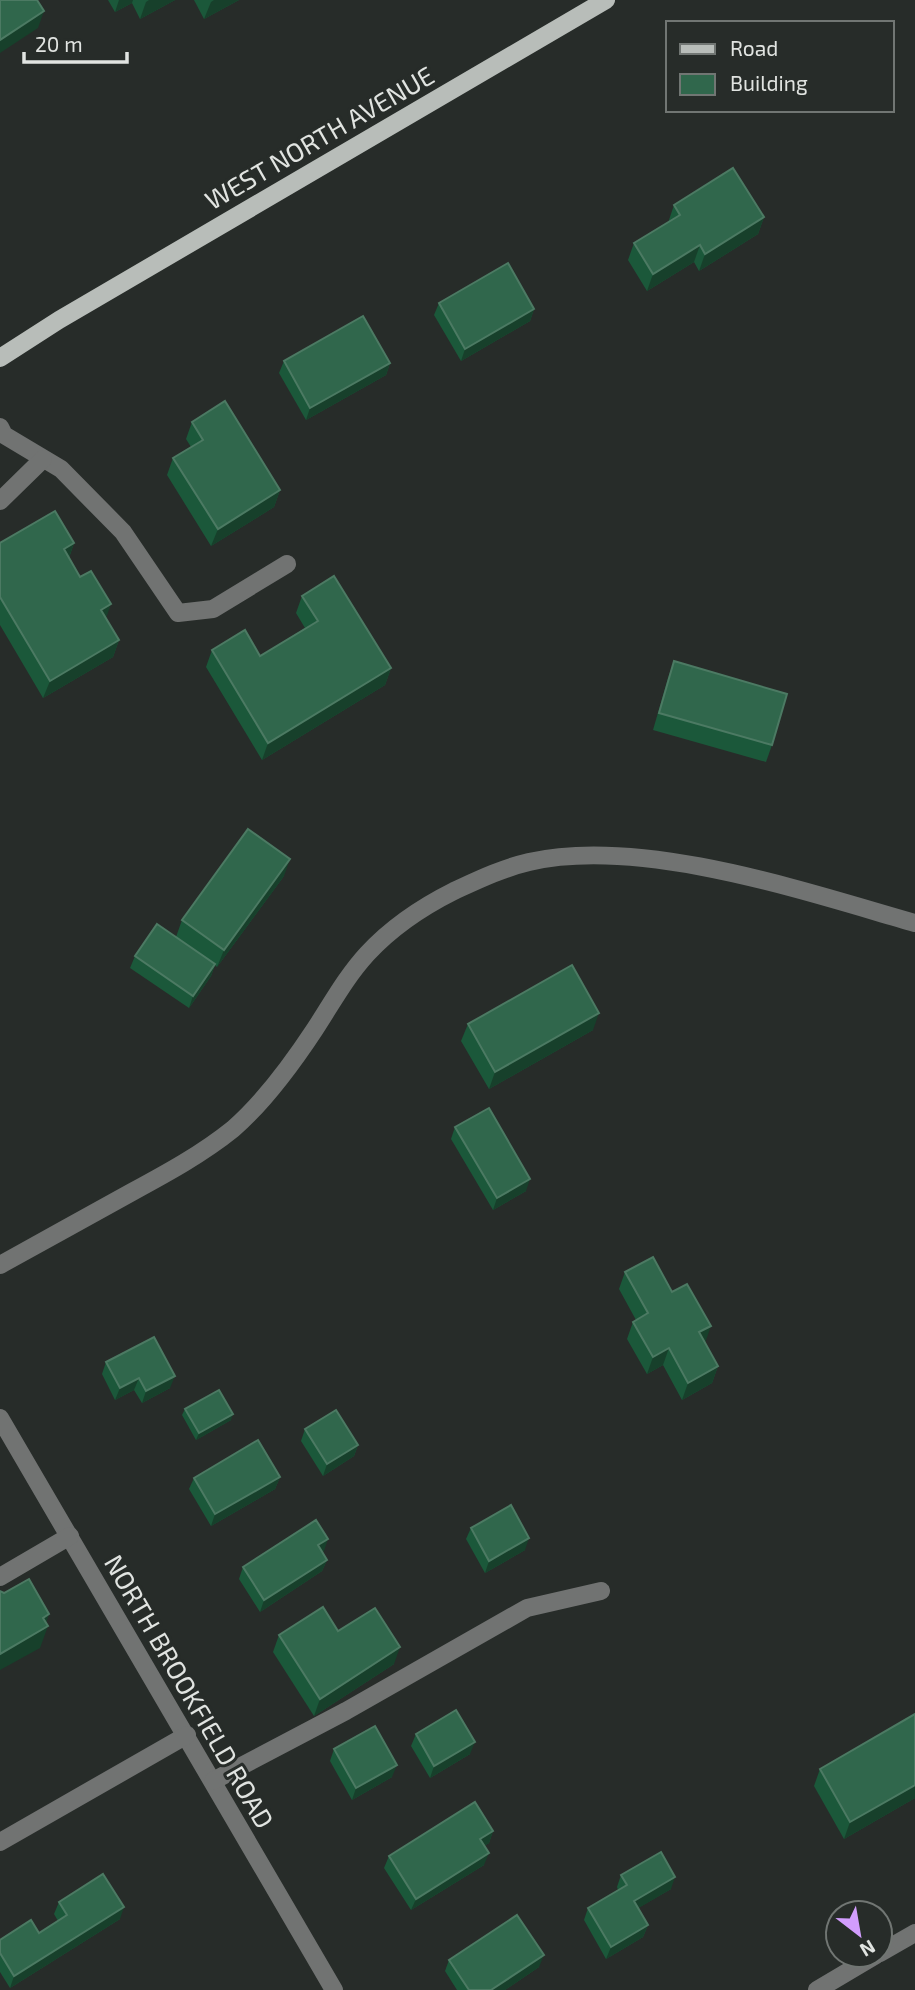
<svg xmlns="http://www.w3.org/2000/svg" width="915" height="1990" font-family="'Exo 2',sans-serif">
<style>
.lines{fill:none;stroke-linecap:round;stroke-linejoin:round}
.minor{stroke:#717372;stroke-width:18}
.major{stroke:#b8bdb9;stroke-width:18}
.wall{fill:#1b583a}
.shaded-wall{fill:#17402b}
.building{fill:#30674c;stroke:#4c7a63;stroke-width:2}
.labels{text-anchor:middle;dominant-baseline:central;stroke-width:6;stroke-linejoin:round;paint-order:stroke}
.street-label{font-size:26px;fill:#e1e4e1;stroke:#272c29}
</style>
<rect width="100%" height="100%" fill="#272c29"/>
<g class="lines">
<g class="minor">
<path d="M0 427 4 435 61 469 123 532 178 613 213 609 287 564"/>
<path d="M0 501 43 459"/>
<path d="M0 1265C44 1241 88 1216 132 1192 167 1173 202 1154 233 1129 264 1102 292 1064 315 1029 332 1003 346 977 367 954 391 928 422 907 454 891 478 880 503 868 529 862 641 836 806 892 915 923"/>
<path d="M0 1418 334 1990"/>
<path d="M0 1577 70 1536"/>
<path d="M213 1781 346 1711 527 1608 601 1591"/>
<path d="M0 1842 187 1735"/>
<path d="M880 1953 915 1933"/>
<path d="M817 1990 876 1955"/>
</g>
<path class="major" d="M0 358 59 320 606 0"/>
</g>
<g class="wall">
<path d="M108 0H175L140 19 132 3 115 12Z"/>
<path d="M194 0H239L204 19Z"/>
<path d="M674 205 764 217 758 234 699 271 694 262 647 291 628 260 634 243 668 223Z"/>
<path d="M439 303 534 309 530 321 461 361 434 315Z"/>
<path d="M284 361 390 363 386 375 306 420 279 373Z"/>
<path d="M192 422 280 490 274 507 211 546 167 475 173 458 191 447 186 439Z"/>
<path d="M0 543H74L69 558 119 640 113 657 43 698 0 625Z"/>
<path d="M302 596 391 668 385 685 262 760 206 667 212 650 260 656 305 628 296 613Z"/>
<path d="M674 661 772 745 766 762 653 730 668 678Z"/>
<path d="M284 876 217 967 215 965 211 976 189 1008 130 968 135 956 176 937 182 920Z"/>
<path d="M468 1024 593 1030 489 1089 461 1041Z"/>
<path d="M455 1127 526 1191 493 1210 451 1139Z"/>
<path d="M625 1272 672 1292 705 1343 718 1366 712 1383 682 1400 663 1365 647 1374 627 1339 633 1322 636 1320 619 1289Z"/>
<path d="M106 1362 170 1388 142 1403 134 1390 115 1400 102 1374Z"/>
<path d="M185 1409 231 1420 196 1440 182 1415Z"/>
<path d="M305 1429 358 1445 354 1456 323 1476 301 1441Z"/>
<path d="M280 1477 275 1489 211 1526 189 1489 194 1478Z"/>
<path d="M471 1528 525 1550 485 1573 466 1539Z"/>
<path d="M324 1551 322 1552 327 1560 322 1571 260 1612 239 1579 243 1567Z"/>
<path d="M338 1631 394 1664 314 1716 273 1652 279 1635Z"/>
<path d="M915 1714V1798L844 1839 814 1786 820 1769Z"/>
<path d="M416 1734 470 1754 430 1778 411 1746Z"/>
<path d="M334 1749 392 1777 352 1800 330 1761Z"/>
<path d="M493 1831 489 1843 484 1846V1865L411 1910 384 1868 389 1856Z"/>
<path d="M621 1875 671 1889 638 1908 648 1925 643 1937 606 1959 584 1920 588 1908 618 1890 617 1887Z"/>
<path d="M59 1902 120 1919 10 1988 0 1972V1940L39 1933 58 1921 54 1914Z"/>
<path d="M449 1960 539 1967 505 1990H457L445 1971Z"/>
</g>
<g class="shaded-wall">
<path d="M119 0H133L132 3 115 12Z"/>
<path d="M149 0H175L140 19 146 2Z"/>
<path d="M214 0H239L204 19 211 2Z"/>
<path d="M44 11 38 28 0 53V40Z"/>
<path d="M764 217 758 234 699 271 705 254Z"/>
<path d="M700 245 694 262 647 291 653 274Z"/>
<path d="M534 309 530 321 461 361 465 349Z"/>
<path d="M390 363 386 375 306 420 310 408Z"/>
<path d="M280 490 274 507 211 546 218 529Z"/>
<path d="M74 543 68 560 64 549Z"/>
<path d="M111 604 105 621 101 610Z"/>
<path d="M119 640 113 657 43 698 50 681Z"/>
<path d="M391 668 385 685 262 760 268 743Z"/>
<path d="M290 859 284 876 217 967 224 950Z"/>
<path d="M215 964 211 976 189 1008 193 996Z"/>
<path d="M599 1013 593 1030 489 1089 495 1072Z"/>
<path d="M530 1179 526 1191 493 1210 497 1198Z"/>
<path d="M711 1326 705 1343 699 1332Z"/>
<path d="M669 1348 663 1365 647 1374 653 1357Z"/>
<path d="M718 1366 712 1383 682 1400 688 1383Z"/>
<path d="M175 1376 170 1388 142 1403 146 1391Z"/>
<path d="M139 1378 134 1390 115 1400 120 1388Z"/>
<path d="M233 1414 231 1420 196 1440 199 1433Z"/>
<path d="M358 1445 354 1456 323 1476 327 1464Z"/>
<path d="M280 1477 275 1489 211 1526 215 1514Z"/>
<path d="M529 1538 525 1550 485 1573 489 1561Z"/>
<path d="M328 1539 324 1551 313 1557 318 1545Z"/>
<path d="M327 1560 322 1571 260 1612 264 1600Z"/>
<path d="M49 1614 44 1629 48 1626 40 1648 0 1670V1654L43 1618Z"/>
<path d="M400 1647 394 1664 314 1716 320 1699Z"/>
<path d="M475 1742 470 1754 430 1778 434 1766Z"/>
<path d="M397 1765 392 1777 352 1800 356 1788Z"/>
<path d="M915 1785V1798L844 1839 850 1822Z"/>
<path d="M493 1831 489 1843 476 1851 480 1839Z"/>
<path d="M489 1853 484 1865 411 1910 416 1899Z"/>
<path d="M675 1877 671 1889 630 1913 634 1901Z"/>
<path d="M124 1907 120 1919 10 1988 14 1976Z"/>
<path d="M648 1925 643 1937 606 1959 611 1947Z"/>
<path d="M544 1955 539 1967 505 1990H491Z"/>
</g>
<g class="building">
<path d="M0 0H37L44 11 0 40Z"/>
<path d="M733 168 764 217 705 254 700 245 653 274 634 243 680 215 674 205Z"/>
<path d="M508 263 534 309 465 349 439 303Z"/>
<path d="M363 316 390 363 310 408 284 361Z"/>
<path d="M225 401 280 490 218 529 173 458 203 440 192 422Z"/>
<path d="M55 511 74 543 64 549 80 577 91 571 111 604 101 610 119 640 50 681 0 597V543Z"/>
<path d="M334 576 391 668 268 743 212 650 245 630 260 656 318 621 302 596Z"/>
<path d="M674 661 787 694 772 745 659 713Z"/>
<path d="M248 829 290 859 224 950 182 920Z"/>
<path d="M157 924 215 964 193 996 135 956Z"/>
<path d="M572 965 599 1013 495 1072 468 1024Z"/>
<path d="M489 1108 530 1179 497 1198 455 1127Z"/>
<path d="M653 1257 672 1292 687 1284 711 1326 699 1332 718 1366 688 1383 669 1348 653 1357 633 1322 648 1313 625 1272Z"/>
<path d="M154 1337 175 1376 146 1391 139 1378 120 1388 106 1362Z"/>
<path d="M219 1390 233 1414 199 1433 185 1409Z"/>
<path d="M336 1410 358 1445 327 1464 305 1429Z"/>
<path d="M258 1440 280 1477 215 1514 194 1478Z"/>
<path d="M511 1505 529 1538 489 1561 471 1528Z"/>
<path d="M316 1520 328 1539 318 1545 327 1560 264 1600 243 1567Z"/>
<path d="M29 1579 49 1614 43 1618 48 1626 0 1654V1591L4 1593Z"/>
<path d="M323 1607 338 1631 375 1608 400 1647 320 1699 279 1635Z"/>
<path d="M456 1710 475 1742 434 1766 416 1734Z"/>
<path d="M915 1714V1785L850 1822 820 1769Z"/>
<path d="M375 1726 397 1765 356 1788 334 1749Z"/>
<path d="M475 1802 493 1831 480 1839 489 1853 416 1899 389 1856Z"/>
<path d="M661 1852 675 1877 634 1901 648 1925 611 1947 588 1908 627 1885 621 1875Z"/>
<path d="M103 1874 124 1907 14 1976 0 1953V1940L31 1920 39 1933 67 1915 59 1902Z"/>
<path d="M517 1915 544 1955 491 1990H469L449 1960Z"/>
</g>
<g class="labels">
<g class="street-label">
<text transform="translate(319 137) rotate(-30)">WEST NORTH AVENUE</text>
<text transform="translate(190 1691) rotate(60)">NORTH BROOKFIELD ROAD</text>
</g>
</g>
<rect x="666" y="21" width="228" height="91" fill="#272c29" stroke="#717673" stroke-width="2"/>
<rect x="680" y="44" width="35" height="10" fill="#b8bdb9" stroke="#717673" stroke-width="2"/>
<text x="730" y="56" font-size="21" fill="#e1e4e1">Road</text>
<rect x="680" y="74" width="35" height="21" fill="#30674c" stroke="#717673" stroke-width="2"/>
<text x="730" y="91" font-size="21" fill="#e1e4e1">Building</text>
<g transform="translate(859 1934) rotate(149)"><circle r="33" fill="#272c29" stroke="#717673" stroke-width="2"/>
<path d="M0-5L12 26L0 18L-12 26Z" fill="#d29dfd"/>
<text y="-10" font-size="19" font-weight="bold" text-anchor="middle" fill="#e1e4e1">N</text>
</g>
<path d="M24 52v10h103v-10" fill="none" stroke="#e1e4e1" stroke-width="3.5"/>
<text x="35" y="52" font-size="21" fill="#e1e4e1" stroke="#272c29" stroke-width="5" paint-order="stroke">20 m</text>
</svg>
